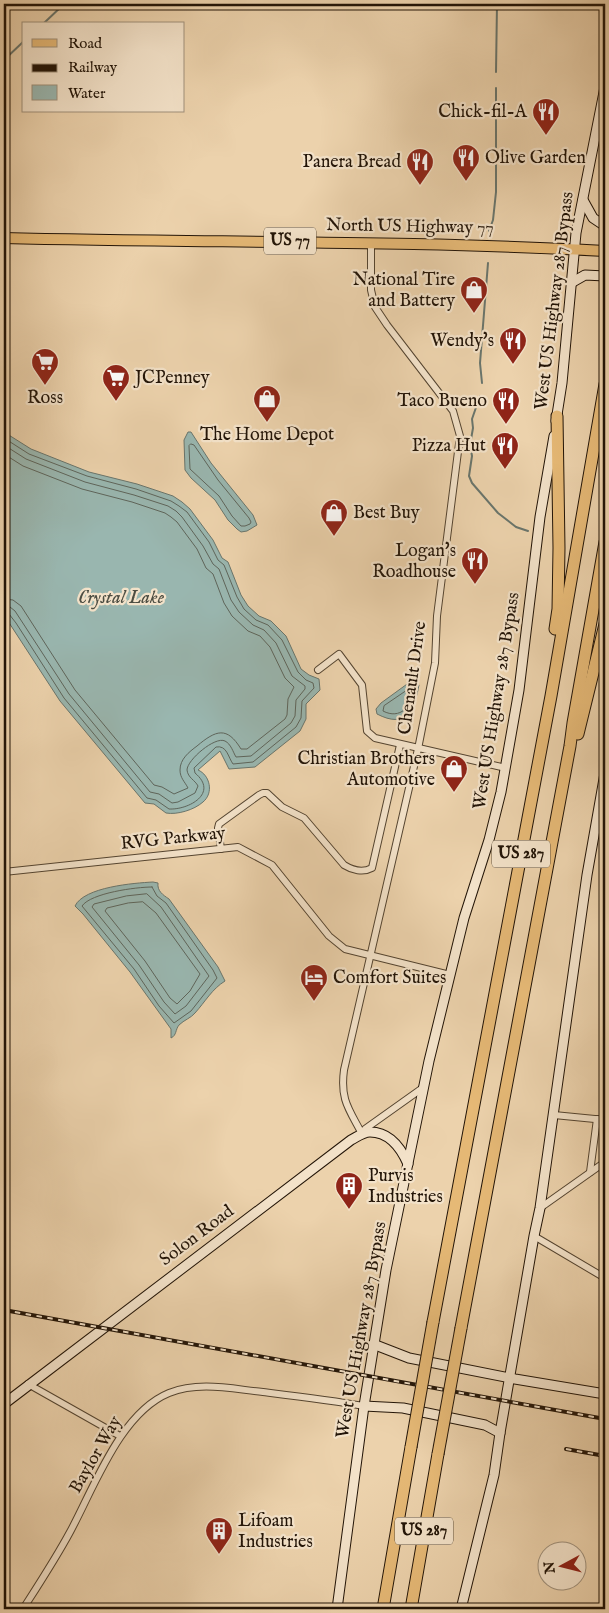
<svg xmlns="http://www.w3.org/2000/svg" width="609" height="1613" font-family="'IM FELL English',serif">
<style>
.water{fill:#99b6af;stroke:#69756c}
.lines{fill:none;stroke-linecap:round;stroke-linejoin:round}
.shore{stroke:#5e655b;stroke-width:1}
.stream{stroke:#69756c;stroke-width:2}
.street-casing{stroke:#544430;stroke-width:8}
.secondary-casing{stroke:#221407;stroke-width:11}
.primary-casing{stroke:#221407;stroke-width:12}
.highway-casing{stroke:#221407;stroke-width:13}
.street{stroke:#f3e2c9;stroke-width:6}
.secondary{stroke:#f3e2c9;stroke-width:9}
.primary{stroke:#e6b976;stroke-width:10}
.highway{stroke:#e6b976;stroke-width:11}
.rail-casing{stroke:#221407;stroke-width:4}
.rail{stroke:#f3e2c9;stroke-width:2;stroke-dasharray:5.5;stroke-linecap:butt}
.highway-bridge-casing{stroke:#221407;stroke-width:13;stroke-linecap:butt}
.highway-bridge{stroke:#e6b976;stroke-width:11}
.labels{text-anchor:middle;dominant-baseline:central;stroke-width:4.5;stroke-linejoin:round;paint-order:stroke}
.shield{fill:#f3e2c9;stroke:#615241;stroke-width:1}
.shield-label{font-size:16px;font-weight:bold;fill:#221407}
.poi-label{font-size:18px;fill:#221407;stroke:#f3e2c9;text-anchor:end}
.street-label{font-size:18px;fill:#221407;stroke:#f3e2c9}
.water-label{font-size:19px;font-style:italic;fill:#4c4d42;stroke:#f3e2c9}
</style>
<rect width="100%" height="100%" fill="#ecd2ac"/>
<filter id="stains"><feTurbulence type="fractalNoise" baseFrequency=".004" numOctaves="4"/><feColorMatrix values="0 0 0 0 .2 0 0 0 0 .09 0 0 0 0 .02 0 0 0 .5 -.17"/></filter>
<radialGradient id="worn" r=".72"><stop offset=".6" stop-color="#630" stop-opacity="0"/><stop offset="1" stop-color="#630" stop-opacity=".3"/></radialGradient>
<g class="water">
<path d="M4 432 31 449 89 472 137 484 173 496 182 502 190 509 213 540 222 558 228 562 241 595 248 606 259 616 271 621 286 636 301 669 309 675 319 679 320 690 306 704V719L300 731 255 767 229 769 220 751 198 770C210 775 214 793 203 802 194 810 177 815 166 813L154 804 145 803 60 701 4 615Z"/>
<path d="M188 432H191L211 463 253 515 257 525 247 531 241 532 237 529 228 520 215 500 191 478 185 470 184 440Z"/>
<path d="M414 679 419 685C414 711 406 729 377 714L376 709 381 703Z"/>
<path d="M153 882 158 883C157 891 163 895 169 899L218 967 225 981C212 989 205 1002 195 1013 191 1018 184 1020 179 1025 175 1030 177 1035 171 1038V1029L130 972 83 914 75 906C84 887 134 883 153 882Z"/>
</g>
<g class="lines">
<g class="shore">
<path d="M4 438 29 454 87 476 136 489 171 501 179 506 187 512 209 542 218 560 224 565 237 597 244 609 256 620 268 625 282 640 298 672 306 680 313 683 314 688 302 701 301 718 296 727 253 762 233 764C228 757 227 745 216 747L194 768 195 773C219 793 189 810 169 809L156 800 147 798 64 698 16 623 9 614 4 613"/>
<path d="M191 444 194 445 218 480 249 518 251 522 250 524 245 526H241L232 516 219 496 190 469 189 446Z"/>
<path d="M4 445 26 459 85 482 134 495 168 506 176 511 182 517 203 546 213 564 219 569 231 600 239 612 253 625 264 630 276 643 292 676 305 686V689L296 700 295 716 291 723 251 756 236 757C233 752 231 744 225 741 215 736 187 760 187 770 188 778 195 780 198 786L195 793 178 802 172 803 159 794 150 792 69 694 15 611 10 607 4 606"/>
<path d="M4 454 23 466 82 489 132 502 165 513 171 517 177 522 197 549 206 568 213 574 224 603 232 616 248 631 260 636 270 647 285 678 294 687 288 699 287 715 285 719 247 749H241C227 726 216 730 197 746 189 752 180 759 180 770 180 778 185 782 188 788L174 794 162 787 154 785 75 690 21 606 13 600 4 599"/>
<path d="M409 689 412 690C413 706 400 720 383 711L384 706Z"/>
<path d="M152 887 157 896 166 903 213 970 217 978 191 1011 174 1023 159 1006 134 969 82 906C91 893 136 887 152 887Z"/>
<path d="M147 894 161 907 209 976 186 1006 175 1014 164 1002 139 965 92 907 94 904 126 896Z"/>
<path d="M143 902 156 913 200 974 190 991 177 1004 170 998 145 961 105 911 107 908 128 903Z"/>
</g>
<g class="stream">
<path d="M4 11 13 4"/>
<path d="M43 24 64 4"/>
<path d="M4 60 24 41"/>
<path d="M496 72 497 4"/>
<path d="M489 231 493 220 496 192V88"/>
<path d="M482 383 480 363 488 263"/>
<path d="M480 396 472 419 473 428 470 445 472 456 469 476 472 483 498 513 516 527 528 531"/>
</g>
<defs>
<g id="street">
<path d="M371 242V290L375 307 387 325 453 411 460 436 437 616 435 663 418 749 344 1070C340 1100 349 1109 362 1134L365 1129 424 1087"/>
<path d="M318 670 339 654 362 685 367 731 375 738 506 768"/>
<path d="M221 849 218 828 219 824 259 795 263 793H267L282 807 304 818 344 865C352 870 363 873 372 868L400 745"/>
<path d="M4 872 238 847 272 865 329 936 345 949 450 975"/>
<path d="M554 1115 605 1120"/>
<path d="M590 1172 597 1119"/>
<path d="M540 1208 605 1162"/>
<path d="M534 1236 605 1278"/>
<path d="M28 1384 120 1436"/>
<path d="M23 1609C39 1584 56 1558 70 1532 94 1488 120 1413 169 1393 199 1381 232 1389 263 1392 296 1396 330 1400 364 1406"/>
</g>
<g id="secondary">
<path d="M583 200 593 218 605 226"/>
<path d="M571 283 585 275 605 276"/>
<path d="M556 421 562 383 576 233 605 87"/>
<path d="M373 1344 409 1358 515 1379 605 1394"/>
<path d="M4 1404 351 1140C357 1137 363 1132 370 1132 389 1132 401 1148 408 1164"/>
<path d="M364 1406 403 1408 485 1425 500 1433"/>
<path d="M337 1609 364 1406 386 1270 429 1061 464 918 489 840 501 792 519 690 540 517 554 436"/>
<path d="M461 1609 494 1475 500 1433 534 1236 540 1208 587 875 605 773"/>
</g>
<path id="primary" d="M4 238C204 243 405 240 605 251"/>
<g id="highway">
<path d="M555 629 558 609 559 548 557 416"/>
<path d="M578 734 605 624"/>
<path d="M433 1322 551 696 605 384"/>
<path d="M461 1328 570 746 573 723 605 542"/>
<path d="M383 1609 411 1447"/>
<path d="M411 1609 438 1454"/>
</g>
</defs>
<use href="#street" class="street-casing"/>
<use href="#secondary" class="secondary-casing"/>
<use href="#primary" class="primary-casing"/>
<use href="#highway" class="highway-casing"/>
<use href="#street" class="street"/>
<use href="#secondary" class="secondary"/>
<use href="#primary" class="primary"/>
<use href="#highway" class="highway"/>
<defs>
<g id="rail">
<path d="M4 1310 605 1419"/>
<path d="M566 1449 605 1456"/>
</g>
</defs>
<use href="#rail" class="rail-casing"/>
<use href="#rail" class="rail"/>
<defs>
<g id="highway-bridge">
<path d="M411 1447 433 1322"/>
<path d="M438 1454 461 1328"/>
</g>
</defs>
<use href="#highway-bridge" class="highway-bridge-casing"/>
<use href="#highway-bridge" class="highway-bridge"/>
</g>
<defs>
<symbol id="restaurant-pin" viewBox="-11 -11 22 30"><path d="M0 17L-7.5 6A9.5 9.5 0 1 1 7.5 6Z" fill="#8f2418" stroke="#f3e2c9"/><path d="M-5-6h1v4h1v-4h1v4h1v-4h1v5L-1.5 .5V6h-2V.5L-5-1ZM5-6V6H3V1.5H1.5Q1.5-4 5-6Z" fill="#fff"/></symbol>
<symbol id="shop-pin" viewBox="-11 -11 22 30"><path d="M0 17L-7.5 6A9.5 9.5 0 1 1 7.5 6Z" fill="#8f2418" stroke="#f3e2c9"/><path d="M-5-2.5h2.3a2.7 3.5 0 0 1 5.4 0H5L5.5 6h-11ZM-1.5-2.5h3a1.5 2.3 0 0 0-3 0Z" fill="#fff"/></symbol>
<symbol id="supermarket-pin" viewBox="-11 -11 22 30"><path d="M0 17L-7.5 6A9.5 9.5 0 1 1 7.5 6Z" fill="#8f2418" stroke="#f3e2c9"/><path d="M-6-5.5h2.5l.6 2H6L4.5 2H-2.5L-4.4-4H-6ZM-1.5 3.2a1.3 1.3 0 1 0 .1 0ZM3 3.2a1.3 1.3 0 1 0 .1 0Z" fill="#fff"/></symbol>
<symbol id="hotel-pin" viewBox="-11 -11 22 30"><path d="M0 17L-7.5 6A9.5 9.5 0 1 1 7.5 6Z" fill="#8f2418" stroke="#f3e2c9"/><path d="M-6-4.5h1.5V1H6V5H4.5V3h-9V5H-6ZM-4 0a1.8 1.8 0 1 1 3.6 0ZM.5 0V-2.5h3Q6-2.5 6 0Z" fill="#fff"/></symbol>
<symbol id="building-pin" viewBox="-11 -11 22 30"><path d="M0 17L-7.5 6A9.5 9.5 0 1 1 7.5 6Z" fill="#8f2418" stroke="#f3e2c9"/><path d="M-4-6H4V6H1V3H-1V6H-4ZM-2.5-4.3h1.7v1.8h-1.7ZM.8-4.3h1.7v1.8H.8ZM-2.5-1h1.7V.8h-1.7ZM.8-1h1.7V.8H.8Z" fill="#fff"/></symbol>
</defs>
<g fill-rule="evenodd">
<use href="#restaurant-pin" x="530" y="96" width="32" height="43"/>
<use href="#restaurant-pin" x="450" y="142" width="32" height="43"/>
<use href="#restaurant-pin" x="404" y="146" width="32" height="43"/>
<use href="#shop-pin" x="458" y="274" width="32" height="43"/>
<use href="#restaurant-pin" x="497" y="325" width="32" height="43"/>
<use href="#supermarket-pin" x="29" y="346" width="32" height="43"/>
<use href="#supermarket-pin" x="100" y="362" width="32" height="43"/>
<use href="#shop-pin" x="251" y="383" width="32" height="43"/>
<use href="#restaurant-pin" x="490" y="385" width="32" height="43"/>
<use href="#restaurant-pin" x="489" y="430" width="32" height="43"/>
<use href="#shop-pin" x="318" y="497" width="32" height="43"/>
<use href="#restaurant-pin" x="459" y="545" width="32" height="43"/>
<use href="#shop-pin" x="438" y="753" width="32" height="43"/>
<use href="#hotel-pin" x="298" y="962" width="32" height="43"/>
<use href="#building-pin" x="333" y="1170" width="32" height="43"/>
<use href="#building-pin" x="203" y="1515" width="32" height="43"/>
</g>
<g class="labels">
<g class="shield">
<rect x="264" y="227.5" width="52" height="27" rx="4"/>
<rect x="492" y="840.5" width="58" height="27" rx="4"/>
<rect x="395" y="1517.5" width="58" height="27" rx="4"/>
</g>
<g class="shield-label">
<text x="290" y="241">US 77</text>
<text x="521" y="854">US 287</text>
<text x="424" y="1531">US 287</text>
</g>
<g class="poi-label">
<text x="527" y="112">Chick-fil-A</text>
<text x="485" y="158" text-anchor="start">Olive Garden</text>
<text x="401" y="162">Panera Bread</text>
<text x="455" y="280">National Tire<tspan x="455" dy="21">and Battery</tspan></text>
<text x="494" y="341">Wendy's</text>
<text x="135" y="378" text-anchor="start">JCPenney</text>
<text x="45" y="398" text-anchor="middle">Ross</text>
<text x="487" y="401">Taco Bueno</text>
<text x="267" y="435" text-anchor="middle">The Home Depot</text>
<text x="486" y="446">Pizza Hut</text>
<text x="353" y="513" text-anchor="start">Best Buy</text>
<text x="456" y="551">Logan's<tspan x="456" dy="21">Roadhouse</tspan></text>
<text x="435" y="759">Christian Brothers<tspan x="435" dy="21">Automotive</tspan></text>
<text x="333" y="978" text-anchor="start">Comfort Suites</text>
<text x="368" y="1176" text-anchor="start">Purvis<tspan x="368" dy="21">Industries</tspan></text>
<text x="238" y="1521" text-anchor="start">Lifoam<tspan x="238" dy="21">Industries</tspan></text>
</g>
<g class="street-label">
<text transform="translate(410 227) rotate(1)">North US Highway 77</text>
<text transform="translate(555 301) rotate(-83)">West US Highway 287 Bypass</text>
<text transform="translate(413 678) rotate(-82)">Chenault Drive</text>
<text transform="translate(497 701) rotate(-81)">West US Highway 287 Bypass</text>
<text transform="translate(173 839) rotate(-6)">RVG Parkway</text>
<text transform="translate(197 1236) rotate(-37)">Solon Road</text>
<text transform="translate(362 1330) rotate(-80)">West US Highway 287 Bypass</text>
<text transform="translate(96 1455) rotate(-60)">Baylor Way</text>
</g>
<g class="water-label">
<text x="121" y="598">Crystal Lake</text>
</g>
</g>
<rect width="609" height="1613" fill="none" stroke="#ecd2ac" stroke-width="20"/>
<rect x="5" y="5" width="599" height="1603" fill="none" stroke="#221407" stroke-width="2.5"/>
<rect x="10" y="10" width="589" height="1593" fill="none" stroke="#221407"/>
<rect x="22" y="22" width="162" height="90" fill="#f3e2c9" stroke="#9f907b"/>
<rect x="32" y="39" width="25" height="8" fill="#e6b976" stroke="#9f907b"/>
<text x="68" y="48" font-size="15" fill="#221407">Road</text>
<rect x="32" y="64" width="25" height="8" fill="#221407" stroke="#9f907b"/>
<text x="68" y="72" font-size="15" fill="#221407">Railway</text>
<rect x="32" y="85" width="25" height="15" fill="#99b6af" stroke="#9f907b"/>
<text x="68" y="98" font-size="15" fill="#221407">Water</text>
<g transform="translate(562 1566) rotate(263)"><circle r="24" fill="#f3e2c9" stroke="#9f907b"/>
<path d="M0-4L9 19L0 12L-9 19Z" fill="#8f2418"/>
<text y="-8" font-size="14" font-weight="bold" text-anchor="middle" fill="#221407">N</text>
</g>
<rect width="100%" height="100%" filter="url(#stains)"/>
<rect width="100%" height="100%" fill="url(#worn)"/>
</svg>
